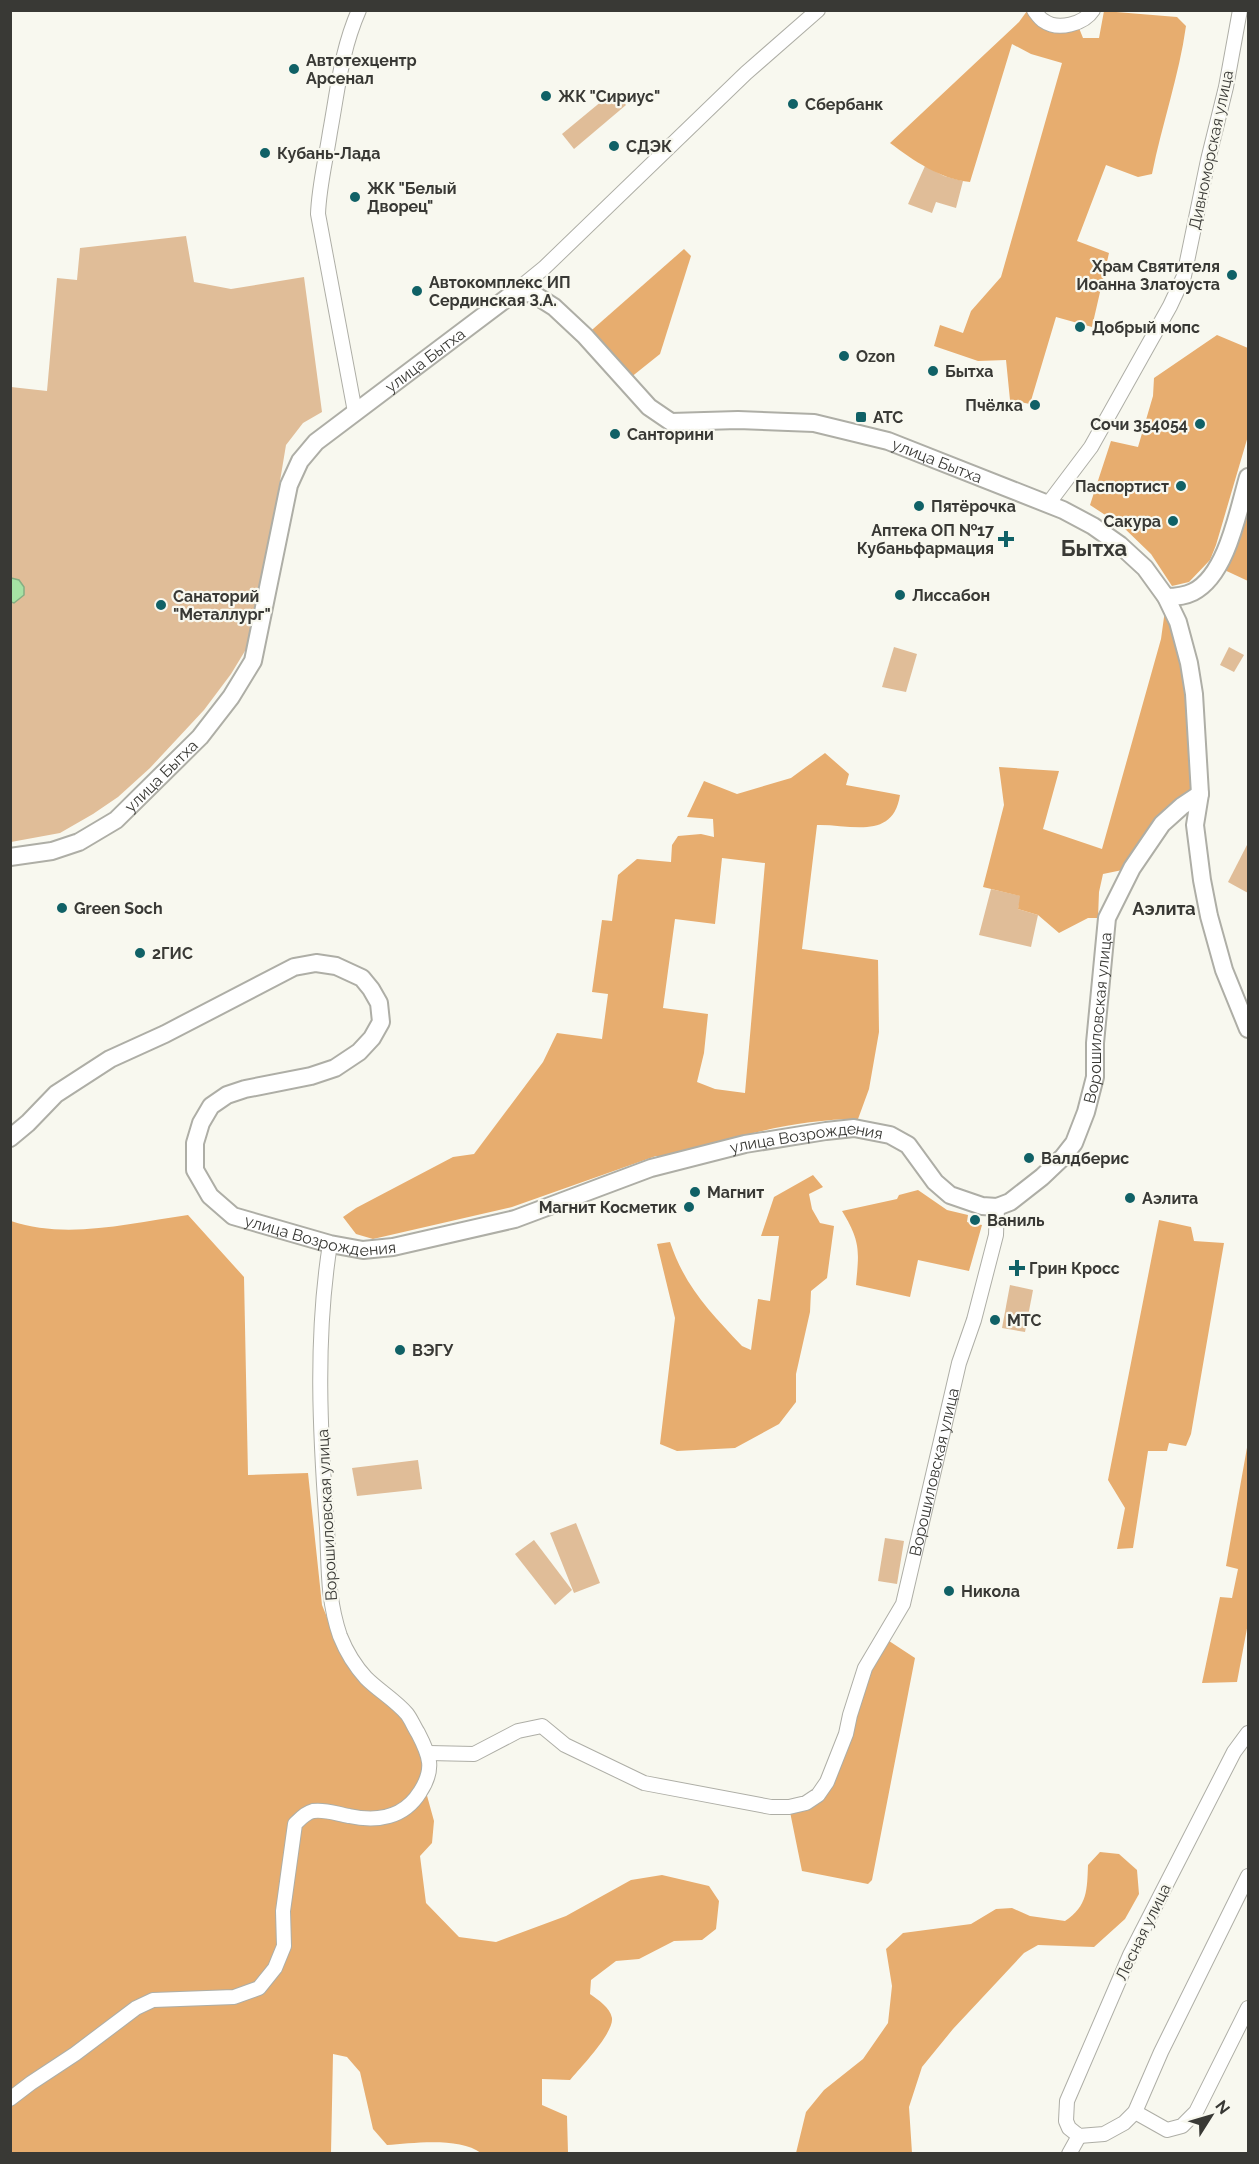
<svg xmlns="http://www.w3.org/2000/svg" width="1259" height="2164" font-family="Raleway,sans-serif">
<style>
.green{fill:#e0bd98}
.forest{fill:#e7ad6f;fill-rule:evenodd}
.water{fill:#a6e2a4;stroke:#85af83;stroke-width:1.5}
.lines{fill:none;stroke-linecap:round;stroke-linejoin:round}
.minor-casing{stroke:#aeaea6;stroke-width:16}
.tertiary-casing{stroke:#aeaea6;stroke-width:20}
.minor{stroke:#fff;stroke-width:14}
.tertiary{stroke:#fff;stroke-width:16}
.poi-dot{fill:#106166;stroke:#f8f8ef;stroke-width:2}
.labels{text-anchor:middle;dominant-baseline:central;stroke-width:4.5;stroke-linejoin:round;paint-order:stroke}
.poi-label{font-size:16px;font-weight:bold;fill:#393935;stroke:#f8f8ef;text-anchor:start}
.street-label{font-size:16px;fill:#393935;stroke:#f8f8ef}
.neighbourhood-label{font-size:18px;font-weight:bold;fill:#393935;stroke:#f8f8ef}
.district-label{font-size:22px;font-weight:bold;fill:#393935;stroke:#f8f8ef}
</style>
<rect width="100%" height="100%" fill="#f8f8ef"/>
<g class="green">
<path d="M614 91 626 105 574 149 562 134Z"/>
<path d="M925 166 944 176 963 181 956 208 936 202 932 213 908 204Z"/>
<path d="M186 236 194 282 231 289 304 277 322 412 303 423 286 445 267 559 248 646 231 674 204 710 150 768 118 797 93 814 60 833 11 842V387L47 391 57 278 77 280 80 248Z"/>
<path d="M894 647 917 654 906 692 882 687Z"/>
<path d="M1229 647 1244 655 1234 672 1220 665Z"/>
<path d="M1248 843V893L1228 882Z"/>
<path d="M991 889 1021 896 1018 909 1038 915 1031 947 979 935Z"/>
<path d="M1010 1285 1033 1290 1025 1332 1002 1328Z"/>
<path d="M418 1460 422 1489 357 1496 352 1468Z"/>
<path d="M576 1523 600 1583 574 1593 550 1533Z"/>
<path d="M885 1538 904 1541 897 1584 878 1581Z"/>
<path d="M534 1540 572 1590 555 1605 515 1554Z"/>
</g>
<g class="forest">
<path d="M1027 11H1034L1037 15 1077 23 1083 38H1099L1104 11 1177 17 1186 26C1179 76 1162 124 1152 174L1138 177 1106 165 1077 241 1109 253 1092 327 1056 317 1030 404 1010 400 1006 360 978 361 934 346 940 325 963 333 971 311 1001 277 1062 63 1031 54 1012 44 970 182C940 179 914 161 890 143L1019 22Z"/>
<path d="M684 249 691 256 660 354 625 382 585 336Z"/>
<path d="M1217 335 1248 348V436L1216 545 1210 560 1189 582 1172 586 1151 554 1122 526 1090 505 1111 441 1138 447 1153 396 1154 378Z"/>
<path d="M1248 477V581L1218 567Z"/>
<path d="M1165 610 1178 622 1200 794 1132 868 1103 874 1099 892 1098 918H1088L1059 933 1038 915 1018 909 1020 896 983 887 1004 805 999 767 1059 771 1043 829 1102 849 1161 639Z"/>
<path d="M825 753 849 774 846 785 900 795C893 841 850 824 817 825L802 949 878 960 879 1032 869 1089 858 1119C792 1119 728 1139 665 1157L656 1156 512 1207 373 1239 356 1234 343 1217 356 1208 453 1157 474 1154 543 1062 557 1033 602 1039 608 994 592 992 602 920 612 921 618 875 637 859 671 862 672 845 678 836 701 834 714 837 713 819 687 817 704 781 737 794 791 778ZM722 858 765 863 745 1093 715 1089 697 1082 704 1053 708 1014 663 1008 675 919 715 924Z"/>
<path d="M813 1175 823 1187 809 1194 812 1209 820 1223 834 1226 827 1278 811 1291 810 1312 796 1374V1402L779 1424 735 1448 677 1451 660 1444 675 1318 657 1244 670 1242C685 1287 710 1312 742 1346L751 1350 758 1299 770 1301 779 1236H761L774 1197Z"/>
<path d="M918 1190 947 1210 968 1215 967 1222 982 1225 969 1271 918 1260 910 1297 856 1285C859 1251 861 1242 842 1211L897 1199 899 1195Z"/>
<path d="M188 1215 244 1277 248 1475 308 1473 322 1605 337 1642 387 1698 434 1761 426 1792 434 1821 432 1843 420 1856 426 1903 459 1937 496 1942 566 1916 631 1880 662 1875 709 1886 719 1901 716 1929 702 1940 674 1941 639 1959 616 1961 591 1980 590 1994C598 2000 610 2007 612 2018 614 2033 580 2068 570 2080L542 2079V2105L567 2116 568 2153H481C460 2137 413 2143 387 2145L373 2129 360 2072 347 2057 333 2054 331 2153 11 2154V1221C67 1240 130 1223 188 1215Z"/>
<path d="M1159 1220 1191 1227 1194 1241 1224 1243 1191 1434 1186 1446 1169 1443 1167 1451H1148L1133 1548 1117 1549 1125 1508 1108 1480Z"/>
<path d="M1248 1442V1623L1237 1682 1202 1683 1220 1597 1232 1598 1238 1569 1226 1566Z"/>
<path d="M883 1637 915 1658 872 1880 868 1884 802 1871 789 1807 818 1794Z"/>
<path d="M1100 1852 1119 1854 1137 1870 1139 1894 1125 1919 1094 1947 1038 1945 1024 1953 953 2029 922 2067 909 2107 912 2153H796L806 2112 824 2090 863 2059 888 2023 892 1986 886 1949 903 1933 971 1924 996 1909 1012 1908 1030 1916 1065 1921C1088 1906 1087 1889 1088 1865Z"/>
</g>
<path class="water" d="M11 570V578L19 580 24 587V595L14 603 11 602Z"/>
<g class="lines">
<defs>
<g id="minor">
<path d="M1034 10C1037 14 1040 19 1044 21 1058 31 1084 24 1093 10"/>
<path d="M512 294 544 268 746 73 818 10"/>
<path d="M355 412 318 214C319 186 326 159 330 132 338 89 341 51 359 10"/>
<path d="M1048 504 1091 447 1170 306 1184 276 1208 160 1226 87 1240 10"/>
<path d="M1248 1733 1234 1752 1130 1955 1067 2101 1066 2121 1069 2128 1079 2136 1104 2134 1124 2123 1135 2112 1161 2052 1248 1876"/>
<path id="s1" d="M429 1753 474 1754 518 1731 542 1726 565 1745 644 1783 771 1807H789L806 1803 818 1795 827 1782 846 1734 850 1715 865 1668 903 1604 959 1363 974 1320 996 1235 997 1207"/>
<path d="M10 2099 31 2083 75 2054 136 2008 153 2000 234 1997 259 1988 275 1968 284 1946 283 1911 295 1824C300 1819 305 1813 313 1811 325 1809 337 1814 349 1816 377 1822 404 1818 420 1792 435 1769 430 1756 418 1733 414 1727 411 1719 407 1714 395 1700 379 1691 366 1678 355 1666 346 1651 340 1636 327 1598 329 1567 327 1528 320 1434 315 1338 330 1244"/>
<path d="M1135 2112 1167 2130 1182 2126 1196 2112 1248 2008"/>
<path d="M1069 2154 1079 2136"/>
</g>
<g id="tertiary">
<path d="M1166 597C1175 597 1185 596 1193 592 1227 575 1238 511 1248 477"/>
<path id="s2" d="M10 857 52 851 79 842 116 820 200 737 231 697 253 661 289 485 300 461 316 442 511 295 524 292 535 295 554 307 585 336 649 407 671 422 738 420 814 423 888 441 1063 510 1093 526 1120 545 1145 568 1166 597 1178 622 1189 663 1194 694 1200 794 1195 825 1202 880 1209 916 1224 970 1248 1029"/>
<path id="s3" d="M10 1138 28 1123 56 1094 110 1059 165 1034 294 967 316 963 336 966 362 978 371 989 379 1003 381 1022 372 1038 359 1052 335 1068 311 1076 245 1089 227 1095 211 1106 201 1123 195 1143V1170L210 1196 233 1216 330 1244 363 1250 393 1247 515 1219 651 1168 745 1144 826 1131 854 1128 890 1135 908 1145 935 1182 950 1195 982 1206 997 1207 1010 1202 1042 1177 1063 1157 1074 1143 1086 1112 1095 1077V1043L1107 918 1132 868 1162 824 1182 806 1200 794"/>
</g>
</defs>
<use href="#minor" class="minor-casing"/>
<use href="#tertiary" class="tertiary-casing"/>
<use href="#minor" class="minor"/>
<use href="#tertiary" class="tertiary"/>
</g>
<g class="poi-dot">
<circle cx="294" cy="69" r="6"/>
<circle cx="546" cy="96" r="6"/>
<circle cx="793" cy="104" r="6"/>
<circle cx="614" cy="146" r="6"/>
<circle cx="265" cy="153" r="6"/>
<circle cx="355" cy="197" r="6"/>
<circle cx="1232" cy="275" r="6"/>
<circle cx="417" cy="291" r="6"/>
<circle cx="1080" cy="327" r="6"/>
<circle cx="844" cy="356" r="6"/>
<circle cx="933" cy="371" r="6"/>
<circle cx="1035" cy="405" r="6"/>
<rect x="855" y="411" width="12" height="12" rx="3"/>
<circle cx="1200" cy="424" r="6"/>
<circle cx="615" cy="434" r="6"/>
<circle cx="1181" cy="486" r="6"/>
<circle cx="919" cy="506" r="6"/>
<circle cx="1173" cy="521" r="6"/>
<path d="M1003 530h6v6h6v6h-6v6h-6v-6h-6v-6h6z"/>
<circle cx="900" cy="595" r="6"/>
<circle cx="161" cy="605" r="6"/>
<circle cx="62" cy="908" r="6"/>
<circle cx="140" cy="953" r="6"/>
<circle cx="1029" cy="1158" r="6"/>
<circle cx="695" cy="1192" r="6"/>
<circle cx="1130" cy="1198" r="6"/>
<circle cx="689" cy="1207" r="6"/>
<circle cx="975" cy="1220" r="6"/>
<path d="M1014 1259h6v6h6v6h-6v6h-6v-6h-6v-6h6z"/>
<circle cx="995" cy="1320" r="6"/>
<circle cx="400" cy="1350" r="6"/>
<circle cx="949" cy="1591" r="6"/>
</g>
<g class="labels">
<g class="poi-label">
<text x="306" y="60">Автотехцентр<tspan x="306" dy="18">Арсенал</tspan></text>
<text x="558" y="96">ЖК "Сириус"</text>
<text x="805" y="104">Сбербанк</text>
<text x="626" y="146">СДЭК</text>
<text x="277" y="153">Кубань-Лада</text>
<text x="367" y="188">ЖК "Белый<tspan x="367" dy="18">Дворец"</tspan></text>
<text x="1220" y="266" text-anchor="end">Храм Святителя<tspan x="1220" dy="18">Иоанна Златоуста</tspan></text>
<text x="429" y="282">Автокомплекс ИП<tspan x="429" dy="18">Сердинская З.А.</tspan></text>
<text x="1092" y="327">Добрый мопс</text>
<text x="856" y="356">Ozon</text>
<text x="945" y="371">Бытха</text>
<text x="1023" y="405" text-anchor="end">Пчёлка</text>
<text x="873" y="417">АТС</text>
<text x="1188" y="424" text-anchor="end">Сочи 354054</text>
<text x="627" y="434">Санторини</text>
<text x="1169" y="486" text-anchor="end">Паспортист</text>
<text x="931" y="506">Пятёрочка</text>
<text x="1161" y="521" text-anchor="end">Сакура</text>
<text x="994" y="530" text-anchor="end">Аптека ОП №17<tspan x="994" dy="18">Кубаньфармация</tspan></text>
<text x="912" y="595">Лиссабон</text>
<text x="173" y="596">Санаторий<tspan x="173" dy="18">"Металлург"</tspan></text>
<text x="74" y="908">Green Soch</text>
<text x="152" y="953">2ГИС</text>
<text x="1041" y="1158">Валдберис</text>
<text x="707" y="1192">Магнит</text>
<text x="1142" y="1198">Аэлита</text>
<text x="677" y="1207" text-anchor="end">Магнит Косметик</text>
<text x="987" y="1220">Ваниль</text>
<text x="1029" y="1268">Грин Кросс</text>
<text x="1007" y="1320">МТС</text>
<text x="412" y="1350">ВЭГУ</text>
<text x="961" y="1591">Никола</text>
</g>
<g class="street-label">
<text transform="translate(1211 150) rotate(-78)">Дивноморская улица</text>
<text stroke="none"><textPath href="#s2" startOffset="692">улица Бытха</textPath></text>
<text stroke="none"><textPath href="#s2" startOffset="1284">улица Бытха</textPath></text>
<text stroke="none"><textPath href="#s2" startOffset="177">улица Бытха</textPath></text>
<text stroke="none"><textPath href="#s3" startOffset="1824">Ворошиловская улица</textPath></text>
<text stroke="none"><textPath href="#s3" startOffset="1374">улица Возрождения</textPath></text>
<text stroke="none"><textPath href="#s3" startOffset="870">улица Возрождения</textPath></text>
<text stroke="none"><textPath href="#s1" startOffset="762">Ворошиловская улица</textPath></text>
<text transform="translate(327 1515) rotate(-93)">Ворошиловская улица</text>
<text transform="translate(1143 1932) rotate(-64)">Лесная улица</text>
</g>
<g class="neighbourhood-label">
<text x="1164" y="908">Аэлита</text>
</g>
<g class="district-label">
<text x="1094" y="548">Бытха</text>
</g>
</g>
<rect width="1259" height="2164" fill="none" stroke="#393935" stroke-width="24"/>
<g transform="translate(1211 2116) rotate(53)" stroke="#f8f8ef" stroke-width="4.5" paint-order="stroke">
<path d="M0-4.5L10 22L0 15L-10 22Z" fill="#393935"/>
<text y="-9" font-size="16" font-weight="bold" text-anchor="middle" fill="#393935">N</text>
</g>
</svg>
